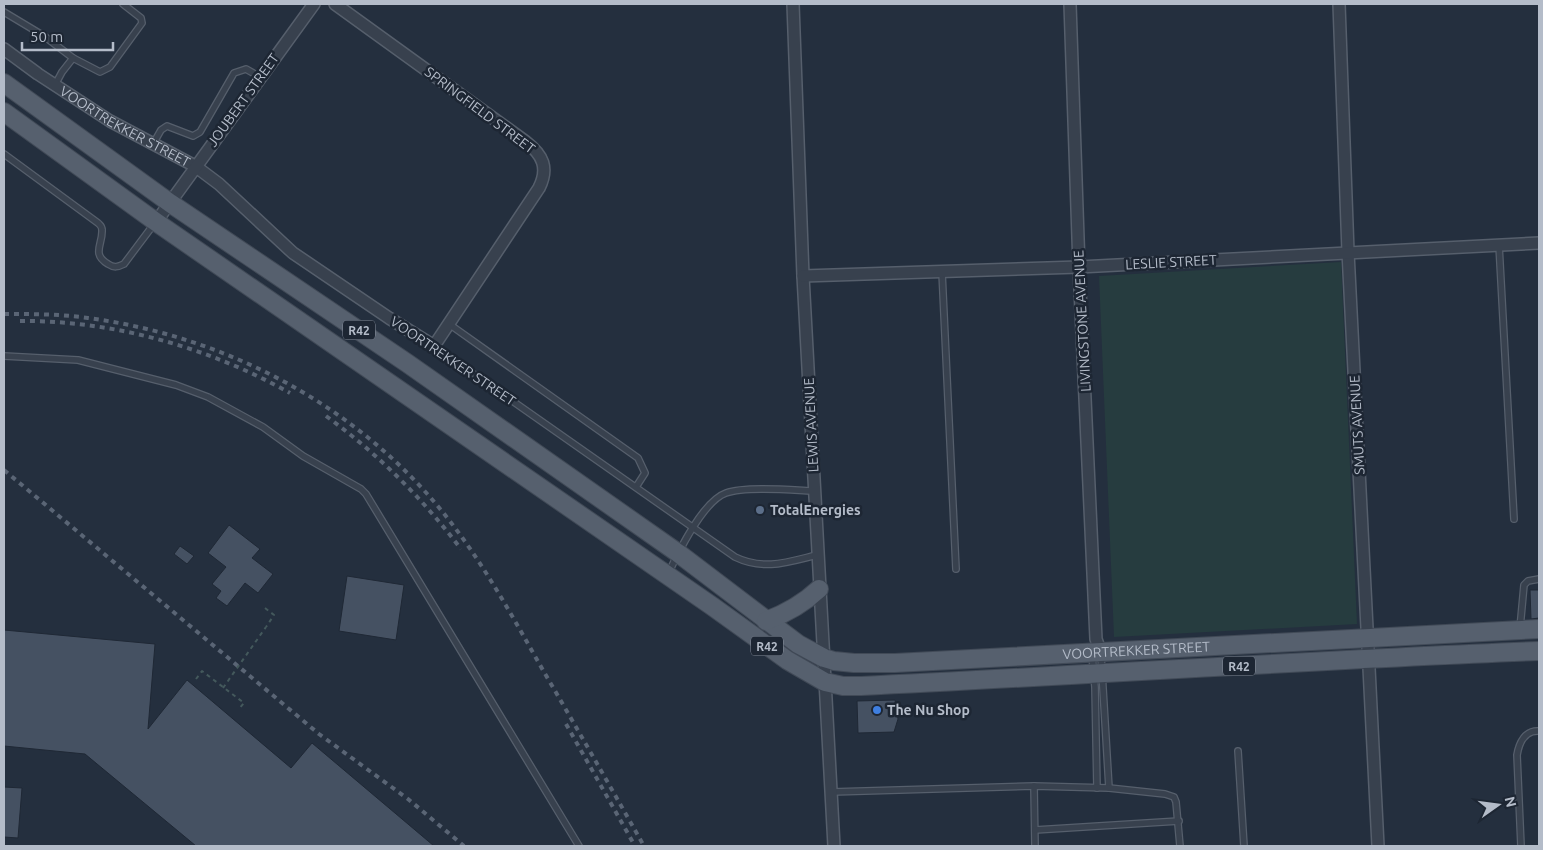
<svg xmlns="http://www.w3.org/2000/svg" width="1543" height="850" font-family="Ubuntu,sans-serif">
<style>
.green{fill:#263c3f}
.building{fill:#455162;stroke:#1f2835}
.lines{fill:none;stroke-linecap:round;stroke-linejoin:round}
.lane-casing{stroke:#565f6c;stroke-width:8}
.street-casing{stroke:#565f6c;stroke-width:14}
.primary-casing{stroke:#414a57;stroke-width:20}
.path{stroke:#44595c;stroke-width:2;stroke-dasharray:4 4;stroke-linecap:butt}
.lane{stroke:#38414e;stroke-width:5.5}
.street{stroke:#38414e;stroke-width:11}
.primary{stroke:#56606e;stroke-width:18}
.rail{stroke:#5a6575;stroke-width:4;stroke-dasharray:5 5;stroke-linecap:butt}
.path-bridge{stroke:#44595c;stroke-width:2;stroke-dasharray:4 4;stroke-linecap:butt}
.service-dot{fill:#5c6f8a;stroke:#1d2633;stroke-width:2}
.shop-dot{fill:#3f7fe0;stroke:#1d2633;stroke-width:2}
.labels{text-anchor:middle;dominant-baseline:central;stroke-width:5;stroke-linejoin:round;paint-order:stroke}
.shield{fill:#1d2633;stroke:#878f9c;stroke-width:1}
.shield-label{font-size:12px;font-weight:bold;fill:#b4bcc9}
.street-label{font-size:14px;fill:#b4bcc9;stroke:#1d2633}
.poi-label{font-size:14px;font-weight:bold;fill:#b4bcc9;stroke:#1d2633;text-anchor:start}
</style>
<rect width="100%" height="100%" fill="#242f3e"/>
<path class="green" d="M1341 262 1357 624 1114 637 1099 276Z"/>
<g class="building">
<path d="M229 525 260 549 252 558 273 574 258 593 245 583 227 606 216 598 221 591 212 584 226 567 208 553Z"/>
<path d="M180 546 194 556 187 564 174 554Z"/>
<path d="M347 576 404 585 396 640 339 631Z"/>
<path d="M1530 590H1539V618L1531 619Z"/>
<path d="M4 630 155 644 148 729 187 680 291 768 312 743 434 846H196L85 754 4 746Z"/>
<path d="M895 700 898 719 894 732 858 733 857 701Z"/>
<path d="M4 787 22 788 18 838 4 837Z"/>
</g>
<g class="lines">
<defs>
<g id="lane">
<path d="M4 12 44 36 73 58 100 72 110 67 142 23 141 18 123 4"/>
<path d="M55 85 62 72 73 58"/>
<path d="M153 144 161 130 167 126 193 136 200 132 234 73 246 69 260 77"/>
<path d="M4 154 98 223C101 226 102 226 102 230 103 244 91 254 108 264 114 268 118 267 124 264L154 224"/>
<path d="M1499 245 1514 519"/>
<path d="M942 272 956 569"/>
<path d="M449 324 638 458 645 473 636 487"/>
<path d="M434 346 735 557C764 571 788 562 817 555"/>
<path d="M4 356 78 360 176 385 208 397 263 427 303 456 361 489 366 494 579 846"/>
<path d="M669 572C679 551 703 501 726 493 745 486 792 490 814 491"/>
<path d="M1520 628 1524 585 1528 581 1539 579"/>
<path d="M1101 655 1109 788"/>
<path d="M1092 656 1095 687 1097 788"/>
<path d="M1238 751 1244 846"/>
<path d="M1034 786 1035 846"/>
<path d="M831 792 1034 786 1109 788 1165 794 1174 797 1176 802 1180 846"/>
<path d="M1035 830 1179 821"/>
<path d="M1521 846 1517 755C1519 743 1525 730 1539 731"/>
</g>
<g id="street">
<path d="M793 4 803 276 834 846"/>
<path d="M1070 4 1079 267 1096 639 1101 653"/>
<path d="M1339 4 1348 252 1378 846"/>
<path id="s1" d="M4 49 38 74 110 121 195 166 219 184 293 253 389 318 434 346 539 188C549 168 543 155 526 142L335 4"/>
<path d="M156 222 314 4"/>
<path d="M803 276 1079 267 1539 243"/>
</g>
<g id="primary">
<path id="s2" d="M4 83 170 203 407 363 678 553 798 644 824 658 834 661 854 663H895L1539 629"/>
<path d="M4 112 156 222 712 606 787 660 825 682 843 686H861C1087 675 1313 660 1539 651"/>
<path d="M766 621C787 613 803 604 819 589"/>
</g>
</defs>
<use href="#lane" class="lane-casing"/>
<use href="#street" class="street-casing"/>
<use href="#primary" class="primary-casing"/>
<g class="path">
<path d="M265 608 274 615 266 627"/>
<path d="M196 679 202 671 244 703 238 710"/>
</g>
<use href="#lane" class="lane"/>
<use href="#street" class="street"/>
<use href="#primary" class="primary"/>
<g class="rail">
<path d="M4 314C32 314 60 314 88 318 224 336 354 404 441 510 482 560 512 616 544 672 578 730 611 788 644 846"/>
<path d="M20 321C113 320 210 348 290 393"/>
<path d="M326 416C378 454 422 498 461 549"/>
<path d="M4 470 319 734 408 799 464 846"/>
<path d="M566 724 635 846"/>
</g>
<path class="path-bridge" d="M223 688 266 627"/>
</g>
<circle class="service-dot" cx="760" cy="510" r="5"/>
<circle class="shop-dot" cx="877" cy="710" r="5"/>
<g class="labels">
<g class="shield">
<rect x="343" y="320.5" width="32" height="19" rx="4"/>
<rect x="751" y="636.5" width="32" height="19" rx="4"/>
<rect x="1223" y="656.5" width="32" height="19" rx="4"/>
</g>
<g class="shield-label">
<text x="359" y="330">R42</text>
<text x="767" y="646">R42</text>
<text x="1239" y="666">R42</text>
</g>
<g class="street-label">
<text transform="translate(243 100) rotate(-54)">JOUBERT STREET</text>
<text transform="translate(480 110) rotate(37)">SPRINGFIELD STREET</text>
<text stroke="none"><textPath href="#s1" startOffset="144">VOORTREKKER STREET</textPath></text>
<text transform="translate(1171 262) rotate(-3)">LESLIE STREET</text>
<text transform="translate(1082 321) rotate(-93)">LIVINGSTONE AVENUE</text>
<text transform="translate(453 361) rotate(34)">VOORTREKKER STREET</text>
<text transform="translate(811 425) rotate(-93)">LEWIS AVENUE</text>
<text transform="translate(1357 425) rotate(-93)">SMUTS AVENUE</text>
<text stroke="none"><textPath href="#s2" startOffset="1315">VOORTREKKER STREET</textPath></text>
</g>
<g class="poi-label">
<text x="770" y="510">TotalEnergies</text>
<text x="887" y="710">The Nu Shop</text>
</g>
</g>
<rect width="1543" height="850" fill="none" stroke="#b4bcc9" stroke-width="10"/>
<g transform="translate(1498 805) rotate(76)" stroke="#1d2633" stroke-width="4" paint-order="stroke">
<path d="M0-4L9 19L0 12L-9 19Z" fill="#b4bcc9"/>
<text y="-8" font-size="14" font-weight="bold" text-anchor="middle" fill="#b4bcc9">N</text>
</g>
<path d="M22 42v8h91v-8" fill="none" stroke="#b4bcc9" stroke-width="2.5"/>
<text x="30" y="42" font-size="15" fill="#b4bcc9" stroke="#1d2633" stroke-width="4" paint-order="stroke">50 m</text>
</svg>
